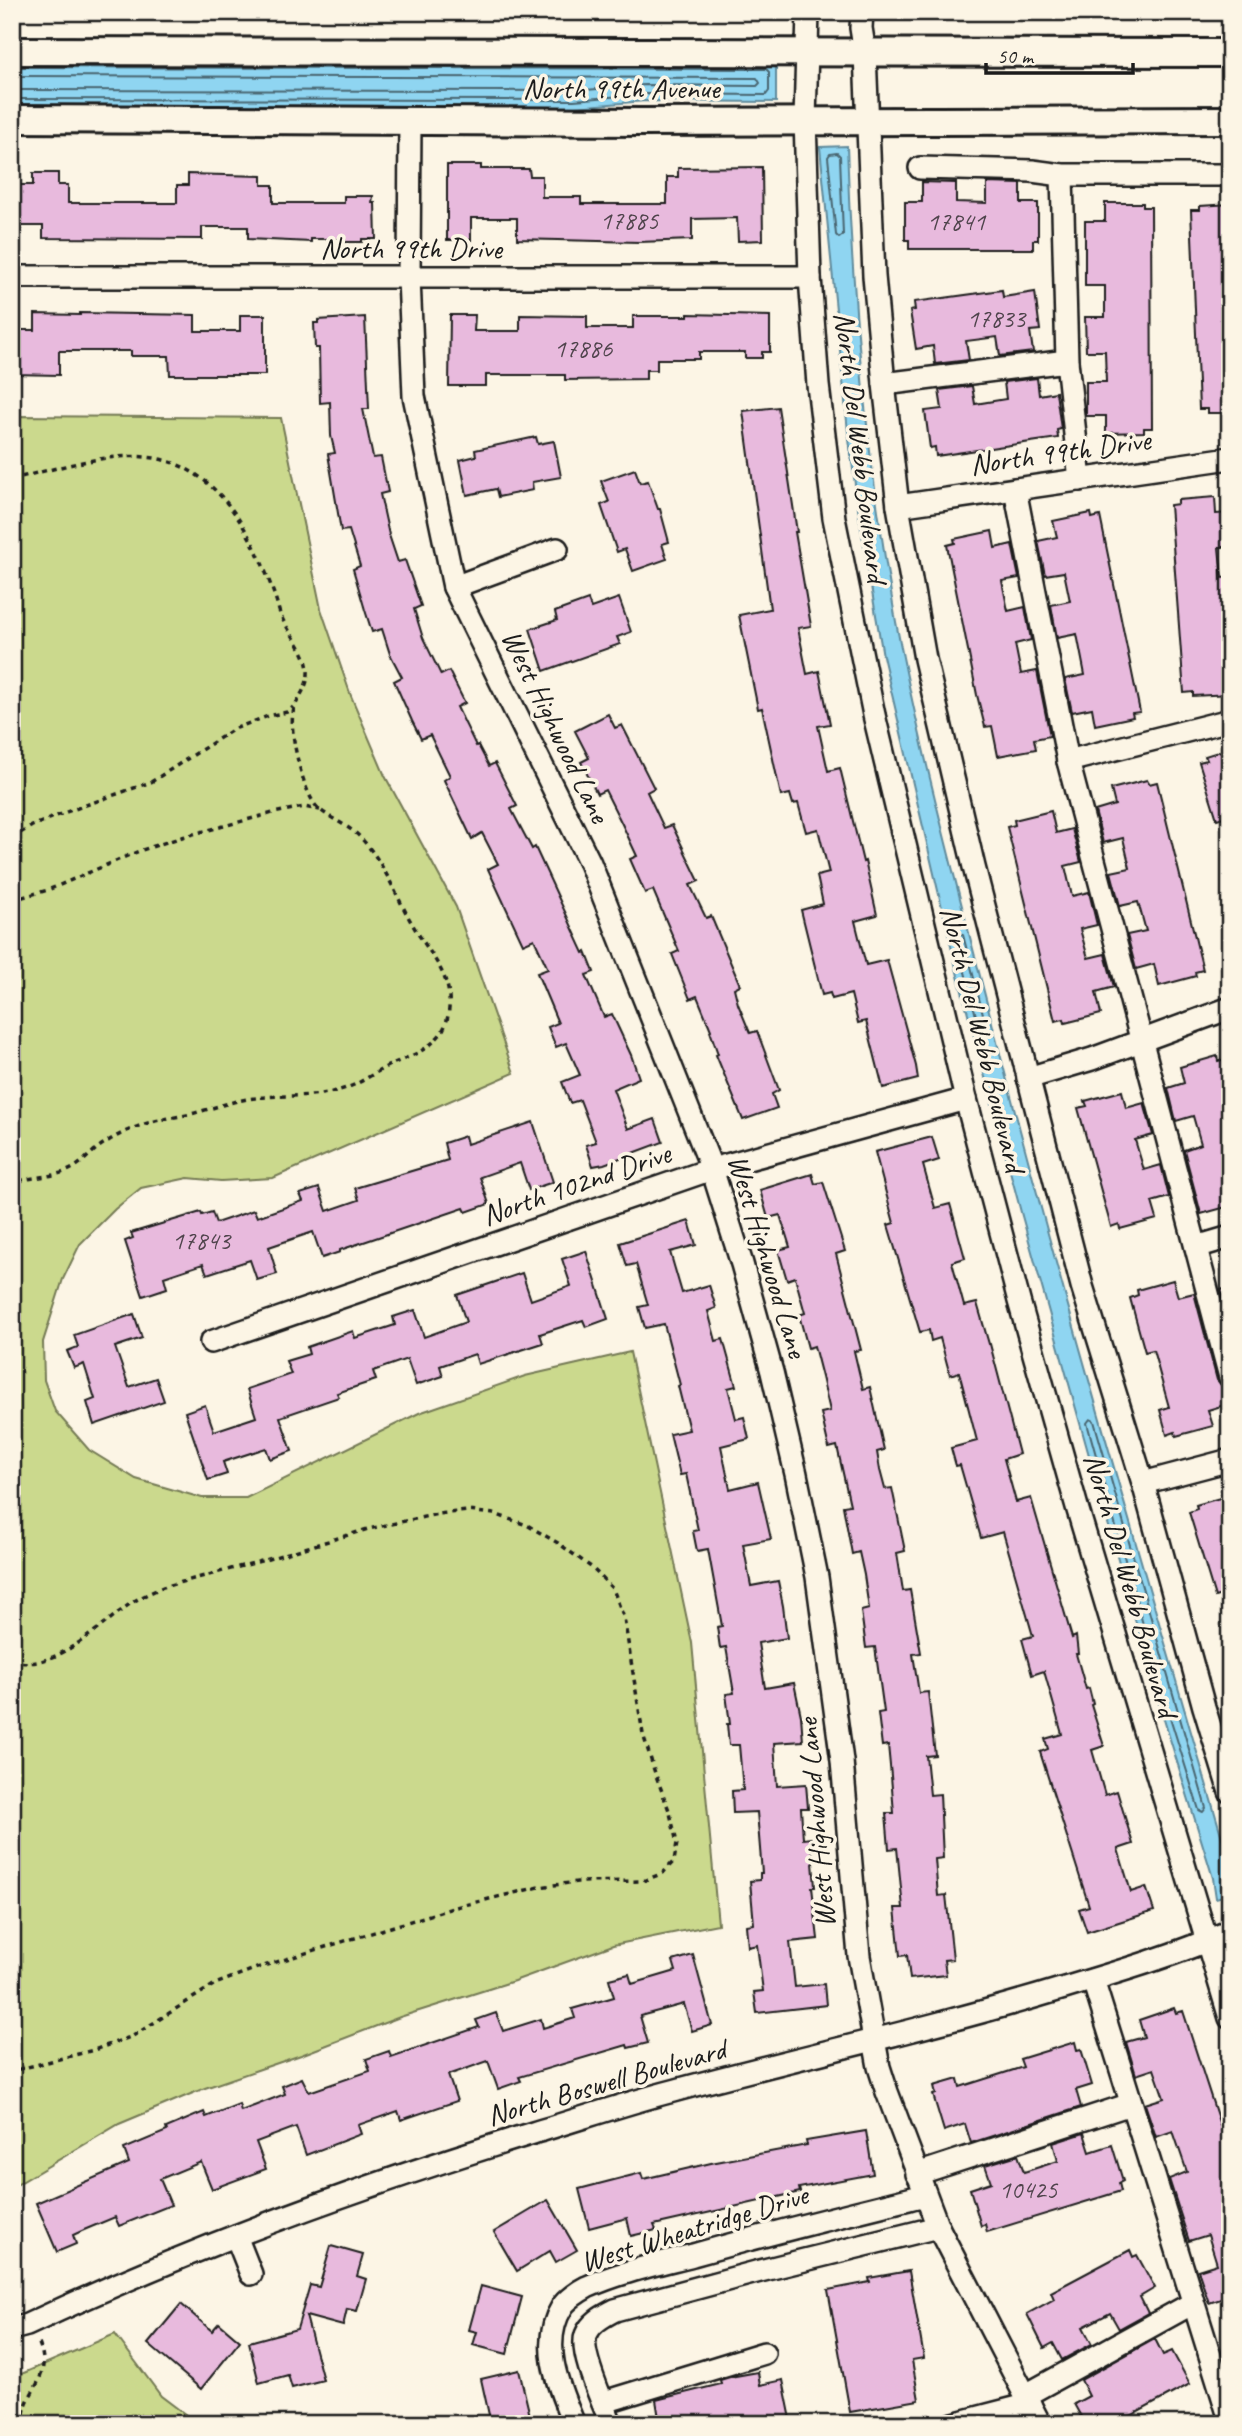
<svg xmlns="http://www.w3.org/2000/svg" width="1242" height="2436" font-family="Caveat,sans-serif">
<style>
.green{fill:#cbd98d;stroke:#747a54;stroke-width:2}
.water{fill:#8fd5f1;stroke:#618b9c;stroke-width:2}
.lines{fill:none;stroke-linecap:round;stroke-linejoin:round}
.shore{stroke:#4a6671;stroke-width:2}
.building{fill:#e8badd;stroke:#1c1c1c;stroke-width:2}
.minor-casing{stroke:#1c1c1c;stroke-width:26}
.major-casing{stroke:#1c1c1c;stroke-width:32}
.path{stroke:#1c1c1c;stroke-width:3.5;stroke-dasharray:5 5;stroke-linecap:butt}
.minor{stroke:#fcf5e5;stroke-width:21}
.major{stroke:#fcf5e5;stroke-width:26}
.labels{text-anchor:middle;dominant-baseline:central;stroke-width:7;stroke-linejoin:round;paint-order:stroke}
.number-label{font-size:26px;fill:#4f444c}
.street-label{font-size:30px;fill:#1c1c1c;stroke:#fcf5e5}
</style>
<rect width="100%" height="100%" fill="#fcf5e5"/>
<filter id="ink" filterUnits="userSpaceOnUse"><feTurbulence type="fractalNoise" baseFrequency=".0143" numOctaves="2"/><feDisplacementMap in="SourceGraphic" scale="14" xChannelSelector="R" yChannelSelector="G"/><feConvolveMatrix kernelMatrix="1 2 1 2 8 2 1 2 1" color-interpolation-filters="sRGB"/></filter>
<g filter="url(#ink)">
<g class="green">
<path d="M12 416 281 418 321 609 351 696 385 776 456 907 514 1073 273 1178 221 1181 188 1178 141 1188 115 1209 80 1244 63 1279 43 1342 44 1380 55 1411 89 1450 136 1479 202 1498H246L419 1413 525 1376 630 1352 692 1643 718 1924 613 1945 514 1981 400 2017 301 2055 205 2088 119 2124 13 2187Z"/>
<path d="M115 2334 161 2396 198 2424H12V2378Z"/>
</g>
<g class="water">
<path d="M12 60 776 62V102L645 101 575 107 12 105Z"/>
<path d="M847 146C852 306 867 464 896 622 921 753 956 882 989 1011 1062 1298 1147 1581 1230 1865V1894L1216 1898 1213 1878 1153 1684 1022 1216 958 976 883 656 860 522 848 432 820 147Z"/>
</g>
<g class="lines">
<g class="shore">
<path d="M12 67 766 69 769 72V91L766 95 645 94 574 100 12 99"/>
<path d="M12 76 757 78 760 83 757 86 644 85 574 91 12 90"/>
<path d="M837 153 840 156 843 235 839 238 836 235 828 157 830 154Z"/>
<path d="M958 932 963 935 983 1014 980 1018 976 1016 956 936Z"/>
<path d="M1090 1419 1094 1421 1206 1808 1203 1812 1199 1810 1159 1682 1087 1423Z"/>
</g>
</g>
<g class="building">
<path d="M447 165H481V169H529L530 176H542V197H581V204H667V177H678V168L762 167 763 240 738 241 737 218 692 219V240L639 242 517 239V218H471V240H447Z"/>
<path d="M33 173H58V185H68V203H177V185H188V174L262 176V185H273V203H344V196H373L372 203H375L376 239H362V242H345V239H311V242L248 239V227H202V239L43 238V226H12V185H33Z"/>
<path d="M922 182 956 183V202L987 203V183L1021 184V203H1038V240H1033V249H909V240H905V202H922Z"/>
<path d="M1105 203H1143V207H1151L1152 428H1144V432L1106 433V416H1086V382H1106L1105 351H1086L1085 317H1105V286H1085V221H1105Z"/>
<path d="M1230 204V413H1208V409H1199L1191 210H1200V206Z"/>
<path d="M1002 290 1003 297 1035 292 1040 330 1030 331 1033 352 1000 356 997 337 966 341 969 360 935 364 933 346 916 349 910 311 915 310 914 302Z"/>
<path d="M80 313 195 315V331H240V315H265V375H170L169 356H131V351H59V375L12 374V330H35V314L80 315Z"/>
<path d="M688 314 770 316V352H762V358H745V352H699V359H657V370H646V379L565 380V375H486V386H449L450 315H475L474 331H520V315L587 316V328H633V316H688Z"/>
<path d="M365 317 369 409H363L373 458 381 457 388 492 380 494 389 535 398 562 405 560 421 606 414 609 423 638 441 675 449 671 465 703 457 707 476 746 478 745 489 766 495 763 517 806 511 809 532 849 535 847 584 953 586 952 594 972 586 975 604 1017 612 1014 631 1055 639 1078 613 1089 628 1129 655 1119 663 1142 604 1164 593 1166 586 1145 596 1142 580 1100 570 1103 562 1082 580 1075 566 1043 556 1047 548 1027 558 1023 537 973 548 969 534 939 523 944 488 869 498 864 482 833 472 839 444 780 450 776 430 735 421 739 412 721 394 681 402 677 390 654 382 629 372 632 365 610 353 569 360 566 349 530 341 531 328 454 335 453 331 436 330 402 320 403 319 348H315L314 323H318V320Z"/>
<path d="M1037 378 1039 395 1056 392 1061 429 1057 430 1058 438 936 456 935 447 930 448 925 411 942 409 939 390 972 386 975 404 1006 399 1004 382Z"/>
<path d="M778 407 797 532H795L811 626 798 628 807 674 819 671 830 724 818 726 828 771 840 768 863 862 865 861 877 915 855 921 866 965 887 960 916 1066 918 1079 883 1088 866 1021 858 1023 851 994 832 999 830 993 822 995 801 910 823 904 817 876 829 873 818 829 806 832 798 803 793 804 790 794 781 796 762 708 758 709 739 615 770 609 743 411Z"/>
<path d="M536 437 538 444 554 441 561 477 532 482 533 490 498 497 496 489 467 495 460 460 476 456 475 450Z"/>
<path d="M635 469 640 483 648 481 658 509H660L669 542 662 544 667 559 633 571 625 549 617 552 601 505 609 502 601 481Z"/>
<path d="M1215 497 1216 514 1230 513V547H1219L1222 578 1230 577V612H1224L1227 643H1230V694L1193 696V692L1184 693 1170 505 1178 504V500Z"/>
<path d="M1091 513 1092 518 1100 516 1140 712 1132 713 1133 717 1095 725 1092 708 1072 712 1065 679 1085 675 1077 634 1057 638 1051 605 1070 601 1064 572 1045 575 1038 541 1057 537 1053 521Z"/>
<path d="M992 531 995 548 1012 544 1019 578 1002 581 1008 611 1025 607 1031 640 1015 644 1021 674 1037 671 1050 736 1034 739 1036 749 998 756 992 726 985 727 977 695 947 545 955 543 954 539Z"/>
<path d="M619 598 631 632 617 637 620 644 544 671 530 629 557 620 555 612 588 600 591 608Z"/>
<path d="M608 714 615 728 622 725 654 788 647 792 664 828 672 825 699 881 690 885 706 918 711 916 740 985 734 988 738 1004 750 1033 757 1031 779 1090 772 1094 777 1108 743 1120 716 1055 718 1054 710 1031 711 1030 697 996 690 999 672 954 679 951 653 890 645 893 630 859 637 856 622 824 605 790 597 794 581 762 589 758 575 731Z"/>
<path d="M1230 748V815L1217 819 1199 762 1207 760 1205 756Z"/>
<path d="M1147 780 1149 784 1157 782 1203 970 1195 972 1196 976 1159 986 1154 964 1136 969 1127 935 1146 931 1138 902 1120 906 1111 872 1130 868 1123 838 1103 843 1095 811 1115 805 1111 789Z"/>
<path d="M1051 811 1056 833 1072 829 1081 862 1065 866 1072 896 1089 892 1097 925 1080 929 1088 958 1105 954 1114 987 1096 992 1101 1014 1065 1023 1064 1019 1055 1021 1007 827 1015 825 1014 820Z"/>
<path d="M1217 1056 1218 1061 1226 1059 1230 1073V1206L1201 1214 1184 1150 1201 1144 1193 1116 1176 1121 1168 1088 1184 1083 1180 1067Z"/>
<path d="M1122 1091 1126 1108 1144 1103 1153 1135 1135 1140 1144 1170 1161 1165 1169 1197 1152 1202 1157 1219 1120 1229 1119 1224 1111 1227 1078 1108 1087 1106 1085 1101Z"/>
<path d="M533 1122 553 1182 529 1190 520 1163 480 1177 489 1204 466 1212 464 1208 340 1250V1252L322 1258 313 1232 269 1247 277 1274 257 1280 250 1260 207 1274 203 1264 164 1277 167 1288 143 1296 125 1241 133 1238 131 1233 201 1212 202 1215 212 1212 216 1223 254 1210 257 1217 303 1201 300 1194 319 1188 327 1211 359 1200 355 1188 448 1160 444 1143 465 1136 467 1144Z"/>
<path d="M932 1137 939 1160 923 1165 935 1208 950 1204 965 1258 952 1262 964 1306 977 1303 989 1344H990L1019 1454 1004 1459 1016 1502 1031 1498 1072 1638 1076 1636 1078 1654H1076L1086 1689 1089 1688 1093 1704 1091 1705 1104 1746 1092 1750 1105 1795 1117 1791 1133 1844 1118 1849 1131 1892 1146 1887 1154 1911 1087 1932 1079 1909 1089 1906 1040 1752 1048 1749 1045 1739 1062 1734 1044 1671 1032 1675 1022 1639 1033 1636 1003 1532 981 1538 960 1465 956 1466 951 1448 977 1441 959 1372 950 1375 940 1338 931 1341 929 1330 920 1332 888 1225 894 1223 875 1152Z"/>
<path d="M812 1174 815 1184 823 1182 845 1251 836 1254 861 1350 854 1351 863 1389 870 1387 884 1450 877 1452 880 1470 885 1489 892 1488 905 1551 897 1553 903 1591 910 1590 921 1653 913 1654 919 1693 928 1692 935 1755 926 1756 930 1795 940 1794 943 1858 935 1859 938 1896 946 1895 953 1959 944 1960 946 1975 910 1979 907 1955 900 1956 895 1908H903L897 1848 889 1849 886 1813H894L891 1776 888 1745 882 1746 878 1713 884 1712 875 1647 866 1648 861 1611 869 1609 864 1575 859 1552 852 1554 843 1506 850 1505 837 1446 829 1448 821 1413 830 1411 822 1377 814 1346 808 1348 799 1315 805 1313 795 1277 787 1280 778 1250 790 1247 780 1215 768 1218 760 1190Z"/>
<path d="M689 1221 696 1245 670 1252 682 1293 709 1285 716 1308 708 1311 716 1341 723 1339 736 1386 728 1388 736 1419 744 1417 749 1439 721 1446 730 1489 758 1482 771 1539 743 1544 751 1586 778 1581 783 1606 787 1638 758 1643 765 1688 794 1683 801 1716 803 1741 774 1743 777 1786 806 1784 808 1808H801L803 1839 811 1838 815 1887H812L818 1939 790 1942 795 1987 824 1984 826 2005 757 2013 754 1992 763 1991 757 1945 748 1947 746 1925 754 1924 750 1881 760 1880V1873H762L757 1812 733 1813 732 1791 743 1790 739 1745H729L727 1724H730L726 1694 734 1693 726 1647 720 1648 717 1627 722 1626 708 1549 697 1551 693 1531 698 1530 686 1474 680 1475 670 1434 689 1430 678 1386 680 1385 664 1324 645 1328 639 1307 648 1305 636 1264 627 1266 620 1243Z"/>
<path d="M586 1251 608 1319 586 1327 583 1320 540 1334 543 1343 478 1364 475 1354 440 1366 443 1376 416 1385 407 1359 373 1371 376 1380 337 1393 339 1397 280 1417 292 1451 270 1459 266 1448 223 1462 227 1474 208 1480 185 1412 205 1405 214 1431 256 1417 247 1389 291 1374 286 1361 309 1354 307 1347 353 1331 355 1338 395 1325 393 1317 415 1310 424 1337 466 1322 457 1295 522 1273 531 1300 571 1286 562 1259Z"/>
<path d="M1173 1280 1178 1297 1194 1293 1217 1380 1224 1388 1228 1404 1208 1410 1213 1426 1176 1436 1175 1432 1167 1435 1160 1410 1169 1407 1153 1350 1145 1352 1130 1298 1138 1295 1137 1290Z"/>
<path d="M1230 1287V1324L1221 1290Z"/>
<path d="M134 1314 142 1338 115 1347 129 1387 156 1378 164 1401 94 1425 87 1402 95 1399 84 1364 74 1368 67 1351 78 1347 74 1335Z"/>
<path d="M1230 1495V1592L1215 1597 1189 1512 1197 1509 1196 1505Z"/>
<path d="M693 1955 712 2025 692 2031 684 2004 640 2016 648 2043 628 2048 627 2045 519 2077 521 2081 498 2089 488 2061 448 2075 457 2101 401 2120 398 2111 358 2125 361 2134 306 2155 296 2127 256 2142 266 2169 212 2189 201 2162 160 2179 171 2205 119 2226 115 2217 84 2230 73 2235 76 2244 57 2252 36 2203 129 2163 124 2149 167 2131 166 2128 204 2112 206 2117 239 2104 241 2111 285 2094 282 2086 302 2078 309 2092 370 2071 366 2059 389 2051 391 2057 479 2027 476 2020 496 2013 503 2031 541 2019 543 2028 575 2018 572 2009 614 1997 609 1979 629 1974 632 1984 676 1971 673 1961Z"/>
<path d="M1174 2008 1176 2013 1183 2011 1230 2156V2296L1209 2303 1198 2270 1217 2264 1208 2235 1189 2241 1169 2179 1187 2172 1173 2131 1156 2137 1145 2104 1164 2098 1154 2069 1136 2075 1126 2042 1144 2037 1139 2020Z"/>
<path d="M1075 2042 1077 2050 1081 2049 1092 2085 1076 2090 1081 2107 971 2143 965 2124 944 2131 933 2095 936 2094 934 2086 958 2079 960 2087 1023 2067 1020 2059Z"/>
<path d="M866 2131 873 2174 799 2188 800 2192 654 2225 656 2230 631 2236 627 2218 589 2228 579 2189 641 2173 643 2179 711 2163 807 2145 806 2141Z"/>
<path d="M1084 2133 1090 2152 1112 2145 1123 2181 1119 2183 1121 2191 987 2232 985 2224 981 2226 970 2189 991 2182 985 2165 1018 2155 1024 2172 1058 2161 1053 2143Z"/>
<path d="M548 2200 577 2250 556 2262 550 2251 517 2271 494 2232Z"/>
<path d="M331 2246 363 2255 357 2276 366 2279 357 2311 347 2309 343 2326 306 2316 323 2380 292 2388 288 2375 259 2383 249 2342 297 2329 310 2285 319 2287Z"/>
<path d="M1130 2250 1133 2257 1137 2255 1155 2288 1140 2297 1148 2313 1119 2329 1110 2313 1083 2327 1092 2344 1062 2360 1053 2343 1044 2348 1027 2314 1054 2299 1051 2292Z"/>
<path d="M909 2271 924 2358 912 2360 919 2400 850 2412 828 2290 870 2282 869 2278Z"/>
<path d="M481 2286 522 2297 507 2354 473 2345 477 2332 469 2330Z"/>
<path d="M181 2304 212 2331 219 2323 240 2341 201 2389 148 2344Z"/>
<path d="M1155 2339 1163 2355 1172 2351 1190 2384 1116 2424H1085L1074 2404 1089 2396 1081 2380Z"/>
<path d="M519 2370 532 2424H491L481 2379Z"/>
<path d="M758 2372 760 2385 783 2380 792 2424H660L656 2400 721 2384 720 2380 730 2377Z"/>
</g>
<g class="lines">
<defs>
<g id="minor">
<path d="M808 12 805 120 810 277 818 385 834 518 874 715 966 1099 1019 1301 1077 1507 1230 2018"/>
<path d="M862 12 861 28 865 53 874 276 884 384 898 506 925 659 974 867 1082 1286 1143 1483 1204 1707 1230 1792"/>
<path d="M410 120 409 278 414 396 454 587 590 863 712 1169 742 1264 772 1372 796 1474 817 1577 842 1761 859 1956 879 2067 887 2092 938 2227 1040 2424"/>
<path d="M920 168 1032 171 1062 175H1230"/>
<path d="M1062 175 1067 361 1080 480"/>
<path d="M12 277H810"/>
<path d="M884 384 1067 361"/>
<path d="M1015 489 1068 761 1230 1377"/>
<path d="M898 506 1230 458"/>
<path d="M454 587 557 549"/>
<path d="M1068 761 1230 720"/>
<path d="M1028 1078 1092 1059 1230 1008"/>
<path d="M1196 1247 1230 1237"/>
<path d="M211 1342 712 1169 966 1099"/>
<path d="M1143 1483 1230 1460"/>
<path d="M1093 1980 1230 2420"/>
<path d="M917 2174 1131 2104"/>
<path d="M236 2236 251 2274"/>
<path d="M12 2329 27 2325C190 2248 361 2186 533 2133 580 2119 626 2103 673 2091 803 2056 933 2028 1061 1989 1118 1972 1176 1955 1230 1931"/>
<path d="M1026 2395 1193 2303"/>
<path d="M604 2402 764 2353"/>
<path d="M574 2424C559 2388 539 2344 562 2307 566 2300 579 2291 587 2287 620 2272 658 2264 693 2255 770 2233 848 2214 925 2195"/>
<path d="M611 2424C604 2404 579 2353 586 2335 591 2322 604 2316 615 2310L760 2271 938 2227"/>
<path d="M953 2424 1030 2404"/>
</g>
<g id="major">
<path d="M12 51 1230 53"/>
<path d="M12 119 642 122 1230 120"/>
</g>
</defs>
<use href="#minor" class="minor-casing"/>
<use href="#major" class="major-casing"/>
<g class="path">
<path d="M12 479C57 469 107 451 154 458 222 469 256 541 276 600 278 606 279 613 282 618 290 635 307 651 308 671 309 688 296 698 293 713 289 733 303 792 317 807 327 817 348 825 360 837 386 864 397 900 417 932 428 950 443 967 448 989 451 1005 449 1026 437 1038 425 1052 408 1057 392 1064 376 1071 362 1083 346 1088 317 1099 285 1094 255 1098 235 1100 217 1107 198 1112 186 1116 172 1117 160 1120 141 1124 122 1132 105 1143 94 1149 86 1160 75 1167 55 1179 33 1175 12 1183"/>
<path d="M12 838 32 826 69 811 151 782 234 729 268 716 287 712 293 707"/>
<path d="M12 900 48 890 139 851 182 837 273 813 304 807 320 810"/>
<path d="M12 1263 14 1287 12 1294"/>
<path d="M12 1660C51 1675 100 1625 130 1604 140 1597 152 1592 163 1587L265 1560 368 1529 438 1514 468 1511 494 1514 527 1525 558 1543 591 1567 613 1589 624 1618 643 1734 655 1773 670 1813 677 1843 674 1861 663 1873 643 1881 577 1882 539 1887 456 1907 257 1968 215 1984 133 2036 94 2050 12 2071"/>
<path d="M24 2424C20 2391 56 2382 38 2341"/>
</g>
<use href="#minor" class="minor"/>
<use href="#major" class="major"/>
</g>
</g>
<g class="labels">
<g class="number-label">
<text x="629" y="220">17885</text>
<text x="956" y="221">17841</text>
<text x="996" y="318">17833</text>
<text x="583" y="348">17886</text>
<text x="201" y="1240">17843</text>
<text x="1028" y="2189">10425</text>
</g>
<g class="street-label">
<text x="621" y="88">North 99th Avenue</text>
<text x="411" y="248">North 99th Drive</text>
<text transform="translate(861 447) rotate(83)">North Del Webb Boulevard</text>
<text transform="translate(1060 452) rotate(-8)">North 99th Drive</text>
<text transform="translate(556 726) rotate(64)">West Highwood Lane</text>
<text transform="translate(983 1039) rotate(76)">North Del Webb Boulevard</text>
<text transform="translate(576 1184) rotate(-19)">North 102nd Drive</text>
<text transform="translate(768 1256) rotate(73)">West Highwood Lane</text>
<text transform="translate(1131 1585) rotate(74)">North Del Webb Boulevard</text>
<text transform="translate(816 1823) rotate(-95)">West Highwood Lane</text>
<text transform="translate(606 2082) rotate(-16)">North Boswell Boulevard</text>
<text transform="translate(694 2228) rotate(-17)">West Wheatridge Drive</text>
</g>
</g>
<rect width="1242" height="2436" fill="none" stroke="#fcf5e5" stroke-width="42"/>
<rect x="21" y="21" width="1200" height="2394" fill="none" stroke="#1c1c1c" stroke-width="2.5" filter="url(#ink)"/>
<path d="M986 63v10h147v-10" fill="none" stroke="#1c1c1c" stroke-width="3.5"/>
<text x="997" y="63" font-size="21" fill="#1c1c1c" stroke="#fcf5e5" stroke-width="5" paint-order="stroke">50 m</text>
</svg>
